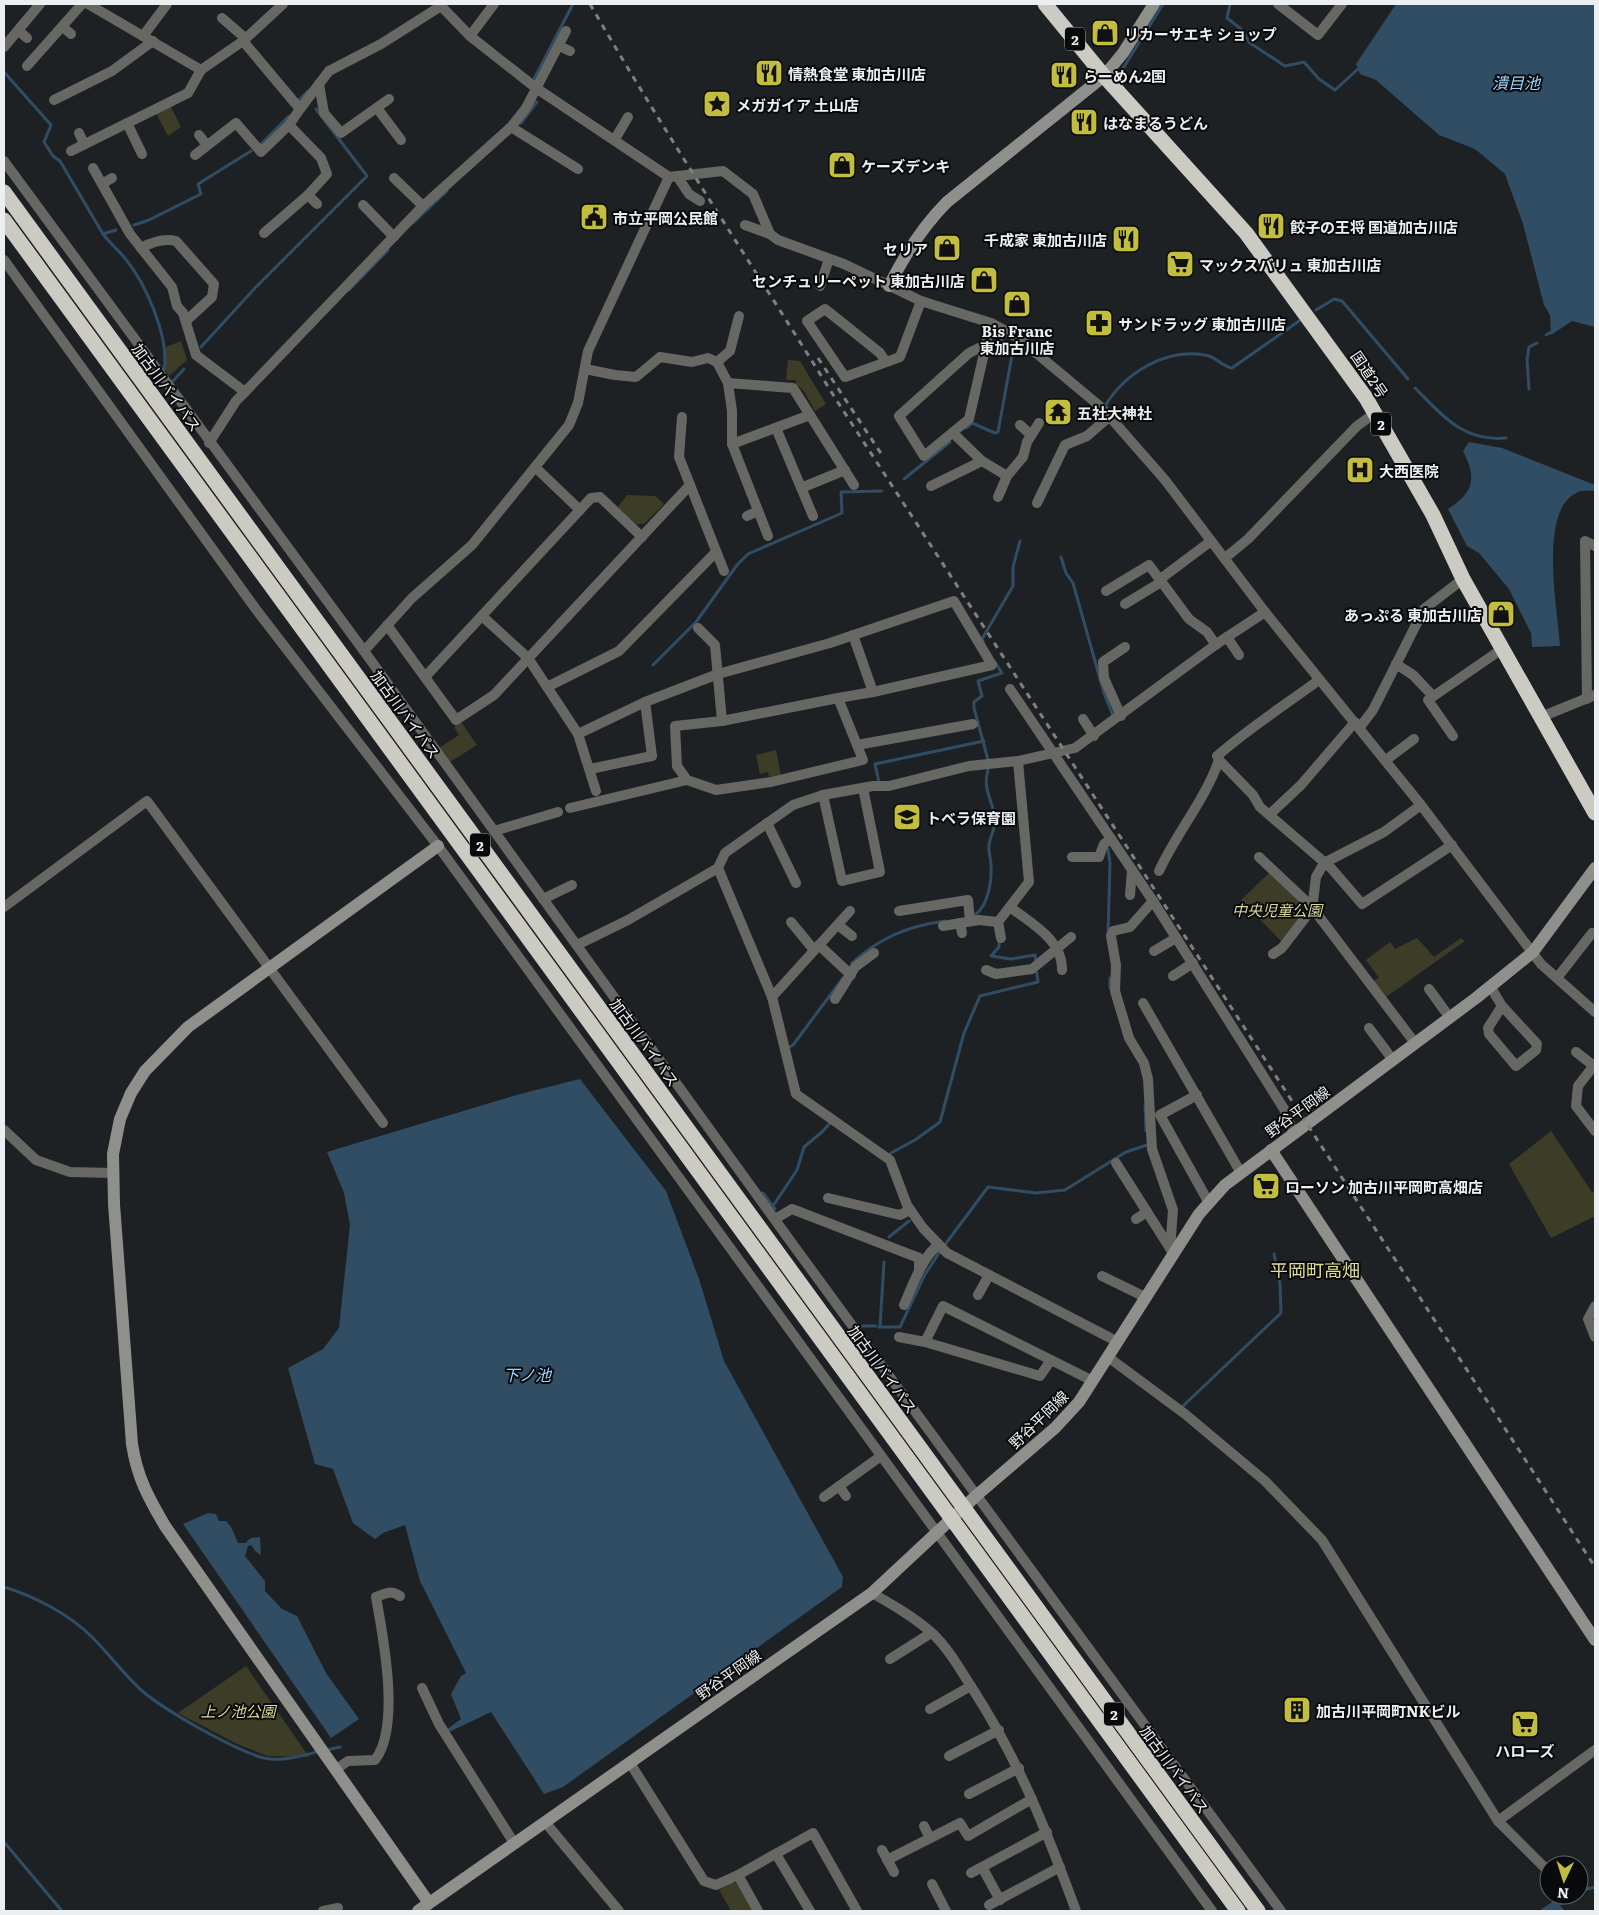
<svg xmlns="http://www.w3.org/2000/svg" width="1599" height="1915" font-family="Literata,'Noto Sans JP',serif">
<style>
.green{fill:#3d3c26}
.water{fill:#304d64}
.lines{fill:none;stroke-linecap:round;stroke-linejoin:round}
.stream{stroke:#304d64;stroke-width:3}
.street{stroke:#676764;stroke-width:10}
.secondary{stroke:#8f8f8b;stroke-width:12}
.highway{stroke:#cbcbc4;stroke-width:15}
.rail{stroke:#7c8082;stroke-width:3;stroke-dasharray:6 6;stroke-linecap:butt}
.labels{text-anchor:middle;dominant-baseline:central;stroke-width:4;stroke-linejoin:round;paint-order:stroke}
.shield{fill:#090a0c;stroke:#a8aaac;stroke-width:1}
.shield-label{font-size:14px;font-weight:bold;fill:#eceff1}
.poi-label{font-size:15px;font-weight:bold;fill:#eceff1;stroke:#090a0c;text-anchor:start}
.street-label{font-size:15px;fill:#eceff1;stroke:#090a0c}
.park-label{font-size:15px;font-style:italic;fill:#dad898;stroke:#090a0c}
.water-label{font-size:16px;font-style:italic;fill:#9bd1fc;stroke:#090a0c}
.quarter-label{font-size:18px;fill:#e1de90;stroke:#090a0c}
</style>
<rect width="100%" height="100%" fill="#1d2124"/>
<g class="green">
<path d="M170 105 181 127 168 136 156 113Z"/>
<path d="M181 341 187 360 169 376 165 370 166 347Z"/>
<path d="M788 360 800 361 826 404 815 411 804 391 796 384V380H786Z"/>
<path d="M627 495 655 496 664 504 644 524H636L618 507Z"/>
<path d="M461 722 477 745 450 762 439 748 459 735 454 727Z"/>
<path d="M776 750 781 775 769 777 768 772 760 774 756 755Z"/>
<path d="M1269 873 1304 906 1305 911 1282 942 1241 900Z"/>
<path d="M1417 938 1434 957 1461 938 1465 941 1386 997 1373 981 1379 978 1366 960 1390 942 1395 949Z"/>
<path d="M1551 1131 1592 1192 1595 1191V1216L1551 1238 1509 1164Z"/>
<path d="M246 1666 309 1757 267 1756 235 1743 178 1713Z"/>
<path d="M732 1882 738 1883 754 1911H731L719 1890Z"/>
</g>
<g class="water">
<path d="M1396 4H1595V327L1572 321 1551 335 1550 315 1544 305 1523 224 1505 174 1475 149 1439 135 1376 80 1360 74 1356 64Z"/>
<path d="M1469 442 1502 448 1595 485V491C1589 491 1580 490 1576 493 1538 512 1558 611 1560 646L1532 647 1531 633 1509 589 1479 553 1467 546 1448 509C1474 493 1477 478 1463 451Z"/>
<path d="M580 1079 666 1191 699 1279 724 1361 843 1577 842 1587 563 1787 544 1794 491 1712 449 1732 446 1730 461 1719 451 1694 461 1676 466 1673 420 1581 405 1525 383 1533 375 1539 353 1523 333 1469 315 1464 288 1368 323 1349 339 1328 350 1225 344 1193 327 1152 520 1094Z"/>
<path d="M208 1513 216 1514 219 1521H226L231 1527 238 1543H245L251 1538 260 1537 261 1555 256 1552 251 1545 248 1546 245 1556 265 1581V1591L282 1609 297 1616 326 1673 359 1719 331 1738 183 1524Z"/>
<path d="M1555 1900 1565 1911H1539Z"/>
</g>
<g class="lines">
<g class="stream">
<path d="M1230 4 1227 18 1241 29 1250 43 1285 66 1304 62 1319 79 1335 90 1358 69"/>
<path d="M1122 70 1163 4"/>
<path d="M4 72 51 125 44 142 53 156 60 161 103 234"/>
<path d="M533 81 573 4"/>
<path d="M298 101 308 91"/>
<path d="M521 123 537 102"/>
<path d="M258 147 289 116"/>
<path d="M413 223 447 191"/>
<path d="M134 225 149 220 201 194 198 184 251 151"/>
<path d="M116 230 103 234C109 242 117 249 124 257 145 282 170 337 164 370"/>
<path d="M349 290 388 250"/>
<path d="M1316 310 1334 299 1342 301 1408 379"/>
<path d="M1546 335 1551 332"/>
<path d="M201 347 256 287 367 176 316 109"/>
<path d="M173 381 184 369"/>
<path d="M1415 388C1443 416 1463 442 1506 438"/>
<path d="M1529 389 1527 360 1529 347 1537 343"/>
<path d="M1105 406C1125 373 1165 348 1205 355 1217 357 1221 366 1232 368L1299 321"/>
<path d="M966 428 972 423 995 433 998 432 1013 350 1000 339 997 332"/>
<path d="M904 479 950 442"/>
<path d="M1061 557 1066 573 1073 583 1104 693 1114 718"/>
<path d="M983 641 982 639 1013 586V567L1020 541"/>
<path d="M653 665 696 622 737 565 748 554 842 513 841 492 882 491"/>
<path d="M988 760 974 708V702L982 696 978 681 1002 673 995 662"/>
<path d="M879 782 875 764 984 741"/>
<path d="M975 915C988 906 992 881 991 865 991 858 988 852 989 845 990 836 996 828 995 819 993 799 982 791 988 770"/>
<path d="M1108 935 1110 863 1108 849"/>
<path d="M999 940V947L991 956 1011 959 1035 955 1036 962"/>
<path d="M852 963C879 938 908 926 945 921"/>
<path d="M1110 978V988"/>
<path d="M788 1048 793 1045 843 978"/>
<path d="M1145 1105 1146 1131"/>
<path d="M891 1153 915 1140 940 1122 964 1033 980 996 1038 982 1036 968"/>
<path d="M763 1193 775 1209"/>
<path d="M773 1206 797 1170 804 1147 822 1132 831 1122"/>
<path d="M889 1237 909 1221"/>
<path d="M944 1246 988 1187 1036 1193 1065 1190 1126 1152 1147 1145"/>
<path d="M862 1326H876"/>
<path d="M879 1327H900L924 1276 939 1253"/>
<path d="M880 1327 884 1262"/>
<path d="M1183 1406 1281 1313 1280 1284 1274 1254"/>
<path d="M4 1587C34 1596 69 1614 92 1637 109 1654 123 1673 141 1690 164 1710 234 1750 264 1758 282 1762 302 1756 320 1751"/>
<path d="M326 1750 340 1747"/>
<path d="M4 1842 62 1911"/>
<path d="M1579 1891 1595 1887"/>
<path d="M1560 1904 1576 1895"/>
</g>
<g class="street">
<path d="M88 4 201 70 243 41 283 4"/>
<path d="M439 4 470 36 536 88 669 177 723 171 753 194 770 234 778 240 844 264 921 301 991 323 1017 337 1102 408 1165 480 1265 612 1421 805 1541 964 1595 1012"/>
<path d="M1278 4 1318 35 1342 4"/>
<path d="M222 18 245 38"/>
<path d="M63 27 71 34"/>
<path d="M19 31 27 38"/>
<path d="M143 36 167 4"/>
<path d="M470 36 494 4"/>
<path d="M559 46 570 51"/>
<path d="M4 47 40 4"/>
<path d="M27 66 82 4"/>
<path d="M319 84 324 113 341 133 389 99"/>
<path d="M54 100 112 71 153 41"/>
<path d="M377 108 401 140"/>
<path d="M300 109 329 71 381 44 441 6"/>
<path d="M127 123 142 154"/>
<path d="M511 127 578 169"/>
<path d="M79 133 84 144"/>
<path d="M199 135 207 145"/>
<path d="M615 139 628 117"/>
<path d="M71 151 188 93 201 70"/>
<path d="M195 155 236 123 261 152 289 125 300 109 243 41"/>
<path d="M4 161 364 651 791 1242 1281 1911"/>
<path d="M93 168 130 234 172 287 177 306 183 313 196 355 245 392"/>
<path d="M677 176 689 194 700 201"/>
<path d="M394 178 423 206"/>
<path d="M102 184 112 178"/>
<path d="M308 195 317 204"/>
<path d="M363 205 394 237"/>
<path d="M745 225 770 234"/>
<path d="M264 233 308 195 327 174 321 158 289 125"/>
<path d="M141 248C152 242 164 238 176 241L214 284 212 297 186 321"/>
<path d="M4 260 255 608 438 846 1212 1911"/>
<path d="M820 286 829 259"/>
<path d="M985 345 969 353 899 416 924 456 969 419 991 323"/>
<path d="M717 362 730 351 739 316"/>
<path d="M886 362 880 353 825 309 807 321 845 377 900 357 921 301"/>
<path d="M585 369 615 375 636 377 660 357 692 362 708 358 717 362 728 383 732 411V444L768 536"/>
<path d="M728 383 793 388 854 485"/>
<path d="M682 417 679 457 724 571"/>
<path d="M1020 425 1031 435"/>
<path d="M776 428 813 516"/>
<path d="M953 433 982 461 1007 476"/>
<path d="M209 443 236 401 245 392 423 206 511 127 526 108 566 31"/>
<path d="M732 444 810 415"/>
<path d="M535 467 580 510"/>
<path d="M931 486 982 461"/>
<path d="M801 488 845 470"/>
<path d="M998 497 1007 476 1023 457 1027 442 1039 423"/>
<path d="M1037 503 1065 445 1087 436 1109 417"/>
<path d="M747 516 758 511"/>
<path d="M1225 558 1248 539 1357 426 1375 413"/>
<path d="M1159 580 1211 541"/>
<path d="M1106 591 1149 565 1189 619 1207 632 1216 645"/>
<path d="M1125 604 1161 582"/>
<path d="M482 616 528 658 578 734 596 791"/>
<path d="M387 625 456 720 494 695 690 485"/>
<path d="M698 628 715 645 722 721"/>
<path d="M853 635 873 692"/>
<path d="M1227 637 1239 655"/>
<path d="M364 651 412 598 472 545 569 425 578 403 588 351 669 177"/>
<path d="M1396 664 1413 675 1433 696"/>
<path d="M425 677 591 498 600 497 642 537"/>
<path d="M1319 680C1285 705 1249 728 1217 756L1219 760 1253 795 1260 807 1331 868 1362 904 1452 845"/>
<path d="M547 687 619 651 716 552"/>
<path d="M1010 689 1153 901 1284 1109 1294 1134"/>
<path d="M1587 699 1585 541 1595 546"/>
<path d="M1121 716 1104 678 1103 662 1125 647"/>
<path d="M1541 717 1595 695"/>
<path d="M1083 719 1094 736"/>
<path d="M1360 727 1373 710 1424 609 1463 579"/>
<path d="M578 734 645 702 718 674 830 643 954 601 992 665 873 692 838 698"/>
<path d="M1453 736 1428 700 1502 649"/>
<path d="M857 745 973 724"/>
<path d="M1386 760 1414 739"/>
<path d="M590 769 652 756 645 702"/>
<path d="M823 795 842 881 880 872 863 788"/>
<path d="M570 808 687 780 716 790 771 782 863 760 838 698 722 721 675 726 677 766 687 780"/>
<path d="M1270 814 1301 785 1355 722"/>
<path d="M767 823 796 883"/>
<path d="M494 831 558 812"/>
<path d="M1072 857H1099L1104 844 1111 839"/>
<path d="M1259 857 1311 906 1415 1043"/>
<path d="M1159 871C1177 832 1205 800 1219 760"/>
<path d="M1130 895 1132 870"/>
<path d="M543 899 572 885"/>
<path d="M4 907 147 801 383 1123"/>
<path d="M1010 907C1032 924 1063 940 1062 970"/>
<path d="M899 911 968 900 970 921"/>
<path d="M791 922 814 950"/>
<path d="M998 922 1001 938"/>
<path d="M960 923 962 933"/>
<path d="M838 925 852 936"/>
<path d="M943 926 979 920 998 922 1029 882 1018 761"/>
<path d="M577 945 628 920 718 868"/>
<path d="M819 945 851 975"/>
<path d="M1154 951 1176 938"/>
<path d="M1273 954 1282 948 1308 914 1313 902 1316 877 1324 863 1384 832 1421 805"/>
<path d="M986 970 996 974 1032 969 1071 937"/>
<path d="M1173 976 1193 963"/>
<path d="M1557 978 1592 933"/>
<path d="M1490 986 1502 1006 1537 1044 1536 1050 1516 1066 1489 1034 1488 1028 1502 1006"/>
<path d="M1429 989 1450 1018"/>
<path d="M772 997 850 911"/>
<path d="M835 999 855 967 874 953"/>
<path d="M1143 1003 1241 1173"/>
<path d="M1369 1028 1393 1060"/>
<path d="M1576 1052 1594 1066"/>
<path d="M1595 1064 1578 1086 1576 1106 1595 1131"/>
<path d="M1197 1095 1160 1115 1209 1203"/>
<path d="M4 1130 36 1160 70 1172 114 1173"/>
<path d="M1116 1163 1173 1253 1171 1237 1173 1210 1152 1149 1148 1079 1144 1063 1129 1038 1115 991 1116 965 1111 936 1113 931 1130 927 1153 901"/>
<path d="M828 1198 900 1215 910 1210"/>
<path d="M775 1219 792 1209 919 1258V1271"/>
<path d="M1136 1219 1147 1212"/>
<path d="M1102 1276 1145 1297"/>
<path d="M978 1295 989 1275"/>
<path d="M904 1305C911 1289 924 1253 939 1245"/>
<path d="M1595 1306 1588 1319 1595 1337"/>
<path d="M899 1337 925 1342 1040 1376 1051 1360"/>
<path d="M925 1342 943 1306 1093 1381"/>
<path d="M1118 1342 947 1253 923 1228 907 1205 890 1160 796 1094 772 997 718 868 725 853 793 805 823 795 873 786H889L969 766 1018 761 1075 748 1218 643 1265 612"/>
<path d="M1108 1357 1185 1414 1265 1481 1322 1540 1498 1821 1549 1872"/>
<path d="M839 1486 846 1496"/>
<path d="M824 1497 881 1456"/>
<path d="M872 1593C893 1605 914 1617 932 1633 949 1649 961 1671 974 1691 1020 1763 1047 1832 1076 1911"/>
<path d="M890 1659 931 1633"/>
<path d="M422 1688 439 1724 514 1843"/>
<path d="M930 1709 971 1686"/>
<path d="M949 1756 999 1730"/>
<path d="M630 1763 704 1881 716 1885 738 1875"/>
<path d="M335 1770 348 1761 375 1760C401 1727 383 1636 376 1597 386 1593 391 1590 400 1596"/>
<path d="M969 1794 1019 1768"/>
<path d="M1498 1821 1595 1750"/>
<path d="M545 1822 619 1911"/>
<path d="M924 1826 930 1838"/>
<path d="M882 1850 894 1872"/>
<path d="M776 1854 810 1911"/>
<path d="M887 1860 960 1823 968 1836 1032 1799"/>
<path d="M982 1867 1000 1900"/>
<path d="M971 1873 1047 1832"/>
<path d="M932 1884 946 1911"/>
<path d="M989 1905 1060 1867"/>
<path d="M323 1911 338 1908"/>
<path d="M758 1911 738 1875 813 1833 857 1911"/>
</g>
<g class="secondary">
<path d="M889 286C905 254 922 227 947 202L1104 76 1123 53 1154 4"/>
<path d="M1271 1150 1595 1640"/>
<path d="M429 1903 165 1526C148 1497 137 1477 132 1444L114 1204 113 1154 120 1119 131 1093 145 1071 188 1027 438 846"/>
<path d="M418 1911 872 1593 977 1495 1055 1428 1079 1402 1199 1214 1225 1185 1476 998 1533 952 1595 868"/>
</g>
<g class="highway">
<path d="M1045 4 1104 76 1246 233 1366 398 1433 515 1463 579 1595 813"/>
<path d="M4 192 1258 1911"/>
<path d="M4 220 1238 1911"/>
</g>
<g class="rail">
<path d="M590 4C668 139 755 269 837 401L1595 1567"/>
<path d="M818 358 884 458"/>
</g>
</g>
<defs>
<symbol id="shop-square" viewBox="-11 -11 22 22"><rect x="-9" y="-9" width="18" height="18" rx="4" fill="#c3bd3f" stroke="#090a0c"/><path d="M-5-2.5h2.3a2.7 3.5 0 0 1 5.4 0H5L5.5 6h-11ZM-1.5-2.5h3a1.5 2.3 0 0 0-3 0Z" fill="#111"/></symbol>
<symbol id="restaurant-square" viewBox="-11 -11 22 22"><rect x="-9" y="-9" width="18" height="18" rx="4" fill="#c3bd3f" stroke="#090a0c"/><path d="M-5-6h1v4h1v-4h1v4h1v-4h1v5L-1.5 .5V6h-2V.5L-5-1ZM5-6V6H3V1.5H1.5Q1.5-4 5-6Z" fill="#111"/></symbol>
<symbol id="sight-square" viewBox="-11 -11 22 22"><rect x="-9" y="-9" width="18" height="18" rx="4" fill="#c3bd3f" stroke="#090a0c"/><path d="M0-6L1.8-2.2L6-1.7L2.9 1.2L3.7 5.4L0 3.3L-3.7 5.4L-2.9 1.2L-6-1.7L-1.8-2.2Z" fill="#111"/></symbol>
<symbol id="civic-square" viewBox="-11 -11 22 22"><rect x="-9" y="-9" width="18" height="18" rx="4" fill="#c3bd3f" stroke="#090a0c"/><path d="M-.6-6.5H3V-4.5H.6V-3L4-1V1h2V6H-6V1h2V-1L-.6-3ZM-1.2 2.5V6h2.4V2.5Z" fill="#111"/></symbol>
<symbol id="supermarket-square" viewBox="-11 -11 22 22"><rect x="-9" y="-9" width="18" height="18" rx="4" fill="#c3bd3f" stroke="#090a0c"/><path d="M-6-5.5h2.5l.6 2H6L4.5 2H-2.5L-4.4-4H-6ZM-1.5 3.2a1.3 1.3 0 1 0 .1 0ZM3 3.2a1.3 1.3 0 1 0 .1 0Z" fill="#111"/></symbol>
<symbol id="pharmacy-square" viewBox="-11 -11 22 22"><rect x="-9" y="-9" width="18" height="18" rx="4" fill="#c3bd3f" stroke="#090a0c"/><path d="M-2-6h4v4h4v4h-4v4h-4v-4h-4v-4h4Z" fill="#111"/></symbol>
<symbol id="temple-square" viewBox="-11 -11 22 22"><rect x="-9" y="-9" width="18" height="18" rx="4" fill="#c3bd3f" stroke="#090a0c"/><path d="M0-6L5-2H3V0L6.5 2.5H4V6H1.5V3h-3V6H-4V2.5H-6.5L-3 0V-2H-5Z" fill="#111"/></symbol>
<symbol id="hospital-square" viewBox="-11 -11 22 22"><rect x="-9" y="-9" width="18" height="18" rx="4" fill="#c3bd3f" stroke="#090a0c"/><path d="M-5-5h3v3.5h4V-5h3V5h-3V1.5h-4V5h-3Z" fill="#111"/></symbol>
<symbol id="school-square" viewBox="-11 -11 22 22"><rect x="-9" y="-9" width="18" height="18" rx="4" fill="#c3bd3f" stroke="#090a0c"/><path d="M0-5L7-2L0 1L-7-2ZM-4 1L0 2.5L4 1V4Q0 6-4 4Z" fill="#111"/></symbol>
<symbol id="building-square" viewBox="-11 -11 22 22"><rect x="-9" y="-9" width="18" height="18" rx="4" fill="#c3bd3f" stroke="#090a0c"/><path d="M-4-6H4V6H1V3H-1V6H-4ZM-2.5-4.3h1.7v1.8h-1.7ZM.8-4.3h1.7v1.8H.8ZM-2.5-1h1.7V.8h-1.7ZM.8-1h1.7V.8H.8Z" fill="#111"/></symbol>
</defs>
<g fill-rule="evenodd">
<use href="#shop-square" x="1089" y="17" width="32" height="32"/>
<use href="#restaurant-square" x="753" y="57" width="32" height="32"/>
<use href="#restaurant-square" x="1048" y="59" width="32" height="32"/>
<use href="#sight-square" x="701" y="88" width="32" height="32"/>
<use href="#restaurant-square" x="1068" y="106" width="32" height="32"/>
<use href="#shop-square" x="826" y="149" width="32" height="32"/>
<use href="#civic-square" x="578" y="201" width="32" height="32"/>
<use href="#restaurant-square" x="1255" y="210" width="32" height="32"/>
<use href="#restaurant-square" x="1110" y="223" width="32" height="32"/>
<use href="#shop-square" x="931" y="232" width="32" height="32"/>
<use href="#supermarket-square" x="1164" y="248" width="32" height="32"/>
<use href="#shop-square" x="968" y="264" width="32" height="32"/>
<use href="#shop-square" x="1001" y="288" width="32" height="32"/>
<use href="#pharmacy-square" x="1083" y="307" width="32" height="32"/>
<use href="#temple-square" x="1042" y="396" width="32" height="32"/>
<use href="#hospital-square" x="1344" y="454" width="32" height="32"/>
<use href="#shop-square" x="1485" y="598" width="32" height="32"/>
<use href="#school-square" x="891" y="801" width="32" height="32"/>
<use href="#supermarket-square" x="1250" y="1170" width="32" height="32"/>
<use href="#building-square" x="1281" y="1694" width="32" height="32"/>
<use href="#supermarket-square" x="1509" y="1708" width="32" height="32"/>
</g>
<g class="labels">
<g class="shield">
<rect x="1065" y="27.5" width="20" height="23" rx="4"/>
<rect x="1371" y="412.5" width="20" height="23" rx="4"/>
<rect x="470" y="833.5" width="20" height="23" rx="4"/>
<rect x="1104" y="1702.5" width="20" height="23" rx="4"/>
</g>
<g class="shield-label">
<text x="1075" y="39">2</text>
<text x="1381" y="424">2</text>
<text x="480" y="845">2</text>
<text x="1114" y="1714">2</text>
</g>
<g class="poi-label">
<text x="1124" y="33">リカーサエキ ショップ</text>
<text x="788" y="73">情熱食堂 東加古川店</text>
<text x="1083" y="75">らーめん2国</text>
<text x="736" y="104">メガガイア 土山店</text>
<text x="1103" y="122">はなまるうどん</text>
<text x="861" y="165">ケーズデンキ</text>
<text x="613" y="217">市立平岡公民館</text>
<text x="1290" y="226">餃子の王将 国道加古川店</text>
<text x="1107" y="239" text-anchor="end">千成家 東加古川店</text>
<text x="928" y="248" text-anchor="end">セリア</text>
<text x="1199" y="264">マックスバリュ 東加古川店</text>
<text x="965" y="280" text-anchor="end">センチュリーペット 東加古川店</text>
<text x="1118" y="323">サンドラッグ 東加古川店</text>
<text x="1017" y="330" text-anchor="middle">Bis Franc<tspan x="1017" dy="17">東加古川店</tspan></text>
<text x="1077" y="412">五社大神社</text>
<text x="1379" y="470">大西医院</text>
<text x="1482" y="614" text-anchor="end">あっぷる 東加古川店</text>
<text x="926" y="817">トベラ保育園</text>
<text x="1285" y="1186">ローソン 加古川平岡町高畑店</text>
<text x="1316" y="1710">加古川平岡町NKビル</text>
<text x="1525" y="1750" text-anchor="middle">ハローズ</text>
</g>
<g class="street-label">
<text transform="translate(1370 374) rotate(56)">国道2号</text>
<text transform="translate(167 387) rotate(54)">加古川バイパス</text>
<text transform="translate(406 714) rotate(54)">加古川バイパス</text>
<text transform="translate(645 1042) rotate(54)">加古川バイパス</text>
<text transform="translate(1297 1111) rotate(-36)">野谷平岡線</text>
<text transform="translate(883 1369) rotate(54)">加古川バイパス</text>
<text transform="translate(1038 1419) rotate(-44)">野谷平岡線</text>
<text transform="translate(728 1674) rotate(-35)">野谷平岡線</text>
<text transform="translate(1175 1769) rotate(54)">加古川バイパス</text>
</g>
<g class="park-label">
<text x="1277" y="909">中央児童公園</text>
<text x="238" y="1710">上ノ池公園</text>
</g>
<g class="water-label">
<text x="1516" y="82">潰目池</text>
<text x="527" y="1374">下ノ池</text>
</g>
<g class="quarter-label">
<text x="1315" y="1269">平岡町高畑</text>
</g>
</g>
<rect width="1599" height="1915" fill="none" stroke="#eceff1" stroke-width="10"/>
<g transform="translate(1564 1880) rotate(184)"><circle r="24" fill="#090a0c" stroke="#646668"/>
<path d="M0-4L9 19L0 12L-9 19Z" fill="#c3bd3f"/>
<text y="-8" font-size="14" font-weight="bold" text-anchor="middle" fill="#eceff1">N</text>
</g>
</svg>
